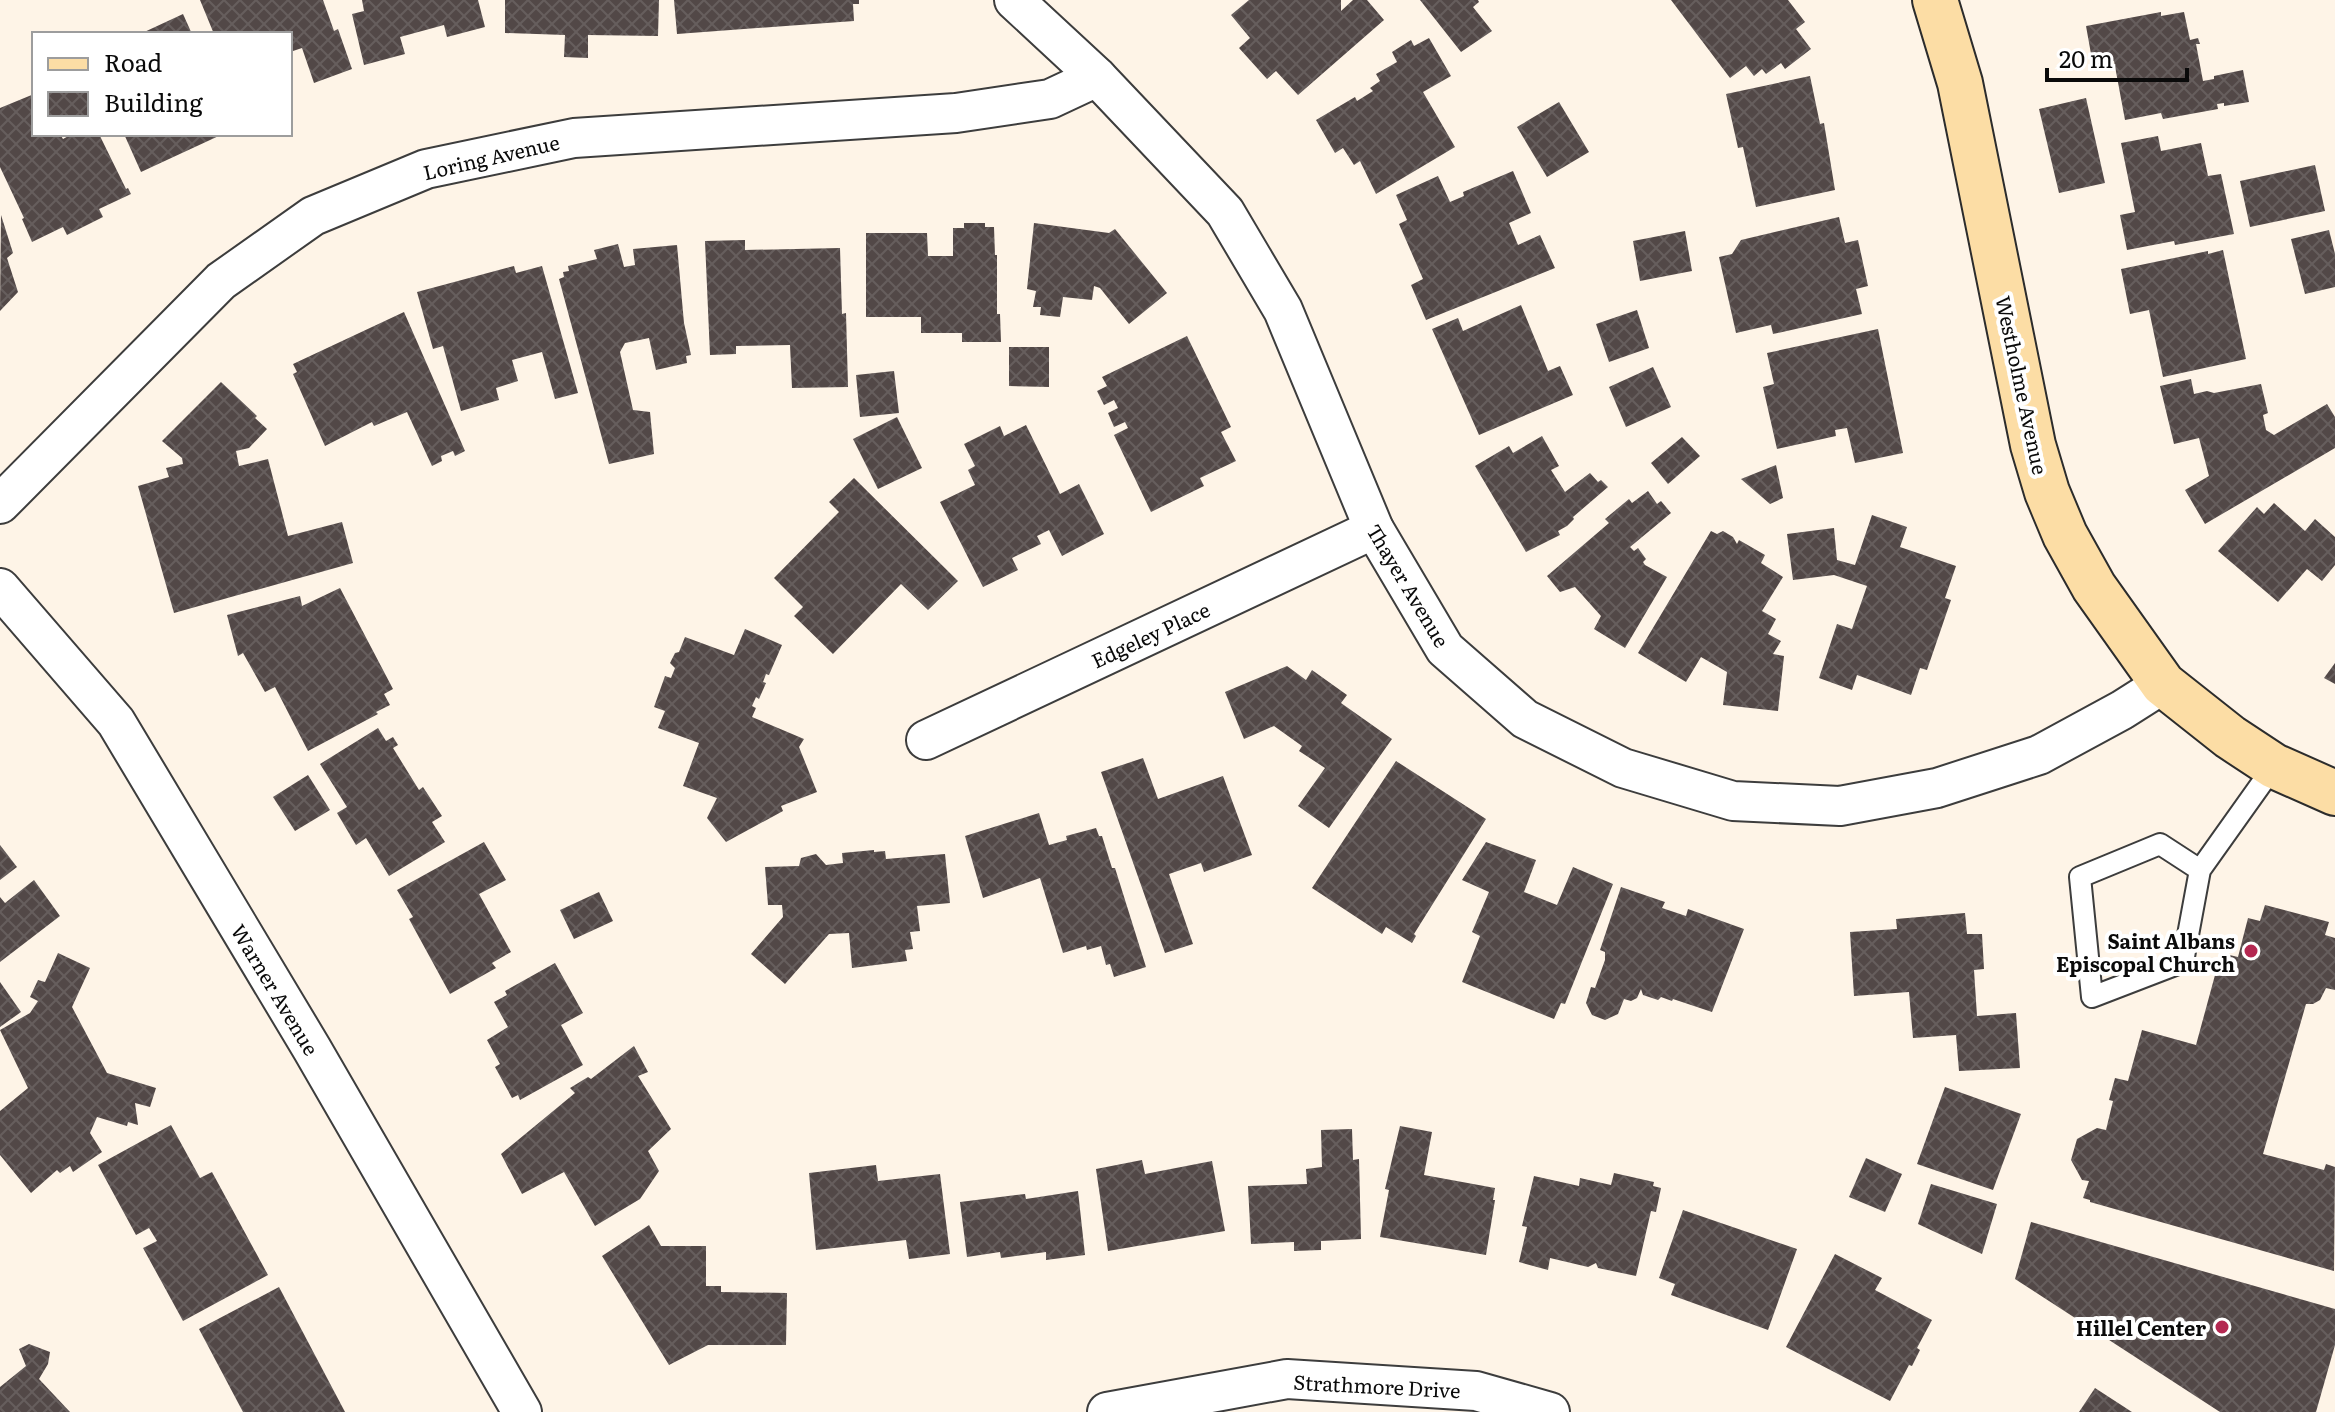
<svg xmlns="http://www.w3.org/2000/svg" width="2335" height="1412" font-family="Literata,serif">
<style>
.building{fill:url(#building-cross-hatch)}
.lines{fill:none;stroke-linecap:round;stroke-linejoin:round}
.lane-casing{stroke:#3d3d3d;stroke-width:24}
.street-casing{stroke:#3d3d3d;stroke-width:42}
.secondary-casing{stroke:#2c2c2c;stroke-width:48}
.lane{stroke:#fff;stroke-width:20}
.street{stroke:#fff;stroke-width:38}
.secondary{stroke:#fcdda5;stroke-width:44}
.poi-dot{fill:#b42851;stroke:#fff;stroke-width:3}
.labels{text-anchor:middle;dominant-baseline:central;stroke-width:8;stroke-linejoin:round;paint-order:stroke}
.street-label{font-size:20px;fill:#0a0a0a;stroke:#fff}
.poi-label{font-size:20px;font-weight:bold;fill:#0a0a0a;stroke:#fff;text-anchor:end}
</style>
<defs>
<pattern id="building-cross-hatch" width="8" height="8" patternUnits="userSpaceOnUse" patternTransform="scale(2)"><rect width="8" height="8" fill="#524847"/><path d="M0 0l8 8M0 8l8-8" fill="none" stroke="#665e5d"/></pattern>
</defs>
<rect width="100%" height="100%" fill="#fef4e7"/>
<g class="building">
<path d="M200 0H323L334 31 338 29 352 69 314 83 302 48 290 52V34H214Z"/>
<path d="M362 0H478L485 27 447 37 444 25 400 37 405 54 364 65 352 14 364 11Z"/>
<path d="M505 0H659L658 36 588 35V58L564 57 565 35 505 33Z"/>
<path d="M674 0H859V4H853L854 21 677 34Z"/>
<path d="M1249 0H1341V11L1353 0H1367L1384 20 1298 95 1276 71 1267 79 1239 48 1250 38 1231 15Z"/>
<path d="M1420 0H1478L1479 2 1473 7 1492 31 1461 52Z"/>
<path d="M1671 0H1788L1805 22 1796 29 1811 49 1785 69 1781 63 1766 74 1762 69 1754 76 1746 66 1730 78Z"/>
<path d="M2161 12V16L2184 12 2190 40 2198 38 2200 44H2196L2203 81 2214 79V76L2243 70 2249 102 2224 106V103L2217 104 2218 109 2163 119 2161 113 2125 120 2114 61 2093 65 2086 26Z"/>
<path d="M183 14 192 34H140Z"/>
<path d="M1429 38 1451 76 1423 92 1455 147 1376 194 1360 161 1354 165 1343 148 1335 153 1316 120 1355 97 1357 101 1373 91 1370 88 1380 81 1376 74 1397 62 1392 52 1411 40 1414 46Z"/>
<path d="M1810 76 1820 124 1824 123 1835 190 1756 207 1743 147 1738 148 1726 94Z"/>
<path d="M34 94V134H60L63 139 72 134H99L126 189 128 188 131 194 99 209 103 217 67 235 63 227 32 242 22 219 24 218 0 167V108Z"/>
<path d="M2086 98 2105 183 2059 193 2039 109Z"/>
<path d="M1559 102 1589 152 1547 177 1517 127Z"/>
<path d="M124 134H223L141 172Z"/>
<path d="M2158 136 2161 151 2201 143 2208 176 2221 174 2234 234 2175 245 2174 241 2127 250 2120 215 2135 212 2121 143Z"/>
<path d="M2315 165 2325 211 2250 227 2240 181Z"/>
<path d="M1513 171 1531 213 1509 223 1518 245 1540 235 1555 268 1426 320 1411 285 1423 279 1399 224 1407 220 1396 195 1438 176 1450 202 1464 196 1463 192Z"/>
<path d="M1 215 13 253 7 258 18 292 0 311Z"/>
<path d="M1839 217 1845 243 1858 240 1868 286 1856 289 1862 314 1773 334 1771 325 1736 333 1719 257 1732 254 1741 240Z"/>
<path d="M964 223H985V227H994L995 255H997V314H1000L1001 342H962V333H921V317H866V233H927L928 256H953V228H964Z"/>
<path d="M1034 223 1109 233 1115 229 1167 293 1129 324 1100 288 1094 286 1092 300 1063 297 1060 317 1040 315 1041 307H1033L1036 291 1027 289Z"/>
<path d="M2329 230 2335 254V287L2305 294 2291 239Z"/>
<path d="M1685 231 1692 271 1640 281 1633 241Z"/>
<path d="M745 240V250L840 248 842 314 846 313 848 387 792 388 790 345 736 346V354L710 355 705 241Z"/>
<path d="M618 244 624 267 635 265 633 249 677 245 684 323 691 355 686 356 687 363 656 370 649 338 625 343 620 352 633 410 650 412 654 454 609 464 559 279 564 277 563 272 569 271 568 266 597 259 594 250Z"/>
<path d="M2223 250 2246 359 2163 377 2149 310 2130 314 2121 269 2208 251V254Z"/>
<path d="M514 266 516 273 542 266 578 393 555 399 542 352 512 360 518 381 496 388 499 400 461 411 443 346 433 349 417 292Z"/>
<path d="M1521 305 1548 371 1560 366 1573 395 1479 435 1432 329 1458 318 1463 331Z"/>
<path d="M1637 310 1649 348 1609 362 1596 324Z"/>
<path d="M404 312 465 451 455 456 453 451 441 456 442 461 432 466 407 412 374 426 372 422 325 446 293 374 297 372 293 364Z"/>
<path d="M1878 329 1903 453 1855 463 1847 428 1835 430 1836 436 1777 449 1763 387 1774 384 1767 353Z"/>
<path d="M1187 336 1231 427 1221 432 1236 461 1200 478 1204 486 1151 512 1114 435 1128 428 1125 422 1114 427 1108 413 1118 408 1114 400 1104 405 1097 391 1107 386 1102 377Z"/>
<path d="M1009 347H1049V387L1009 386Z"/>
<path d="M1653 367 1671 407 1626 427 1609 387Z"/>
<path d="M894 371 899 413 860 417 856 375Z"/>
<path d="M2191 379 2194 394 2207 391 2214 393 2261 384 2268 413 2263 415 2266 430 2274 435 2327 404 2335 417V448L2205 524 2185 490 2209 476 2199 438 2174 444 2160 386Z"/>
<path d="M221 382 257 416 255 418 267 429 249 448 236 451 239 466 268 459 288 536 342 522 353 563 174 613 138 486 169 477 166 468 183 464 182 458 162 441Z"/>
<path d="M897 417 922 468 878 489 853 439Z"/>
<path d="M1026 425 1060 494 1079 484 1104 534 1062 556 1049 530 1037 536 1041 544 1012 558 1018 570 983 587 940 502 975 485 968 470 975 466 964 444 1000 426 1004 436Z"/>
<path d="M1542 436 1559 466 1551 470 1565 492 1590 473 1598 482 1601 480 1608 487 1573 517 1574 519 1567 526 1558 531 1560 535 1526 552 1475 466 1509 446 1513 453Z"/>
<path d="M1682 437 1700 456 1668 484 1651 463Z"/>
<path d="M1776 465 1783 498 1770 504 1741 479Z"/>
<path d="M854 478 958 581 928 610 901 584 833 654 794 616 803 607 774 578 839 512 829 502Z"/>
<path d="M1648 491 1657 504 1661 501 1671 513 1630 547 1634 551 1638 548 1646 559 1643 562 1645 565 1667 577 1625 648 1594 629 1601 616 1575 587 1560 592 1547 576 1609 523 1605 519 1629 499 1632 503Z"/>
<path d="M2274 503 2305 531 2315 519 2335 537V565L2322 581 2307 569 2278 602 2218 551 2257 507 2264 514Z"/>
<path d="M1872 515 1907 527 1900 547 1956 566 1945 598 1951 600 1927 670 1920 668 1911 695 1857 675 1852 690 1819 678 1837 624 1852 629 1867 586 1834 575 1793 580 1787 534 1834 528 1837 560 1855 565Z"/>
<path d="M1711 531 1717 534 1723 531 1733 537 1737 544 1739 540 1765 555 1761 563 1783 577 1762 611 1776 619 1768 634 1781 641 1773 654 1784 656 1778 711 1723 705 1727 672 1701 657 1686 682 1638 653Z"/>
<path d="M340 588 393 689 384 694 390 705 376 712 378 714 308 751 275 687 265 692 243 653 238 656 227 615 300 596 302 606Z"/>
<path d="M745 629 782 645 769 675 766 674 763 682 766 683 759 699 756 697 752 706 756 708 752 717 804 739 799 747 817 792 781 806 783 811 726 842 707 818 717 798 683 786 699 743 658 728 665 711 654 707 665 676 671 678 675 668 670 663 675 653 679 652 685 637 734 655Z"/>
<path d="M2335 663V684L2324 678Z"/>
<path d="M1287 666 1306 680 1312 670 1347 695 1341 703 1392 739 1329 828 1298 806 1325 768 1299 751 1302 746 1274 726 1244 739 1225 692Z"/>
<path d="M378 728 386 741 393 737 398 745 393 748 419 790 423 787 442 816 432 822 445 842 389 876 366 838 356 845 337 813 347 807 320 764Z"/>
<path d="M1143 758 1158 799 1223 776 1252 855 1204 872 1201 863 1169 874 1193 944 1165 953 1101 772Z"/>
<path d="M1396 761 1486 819 1414 934 1416 936 1412 943 1386 927 1382 934 1312 888Z"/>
<path d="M308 775 330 810 295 831 273 797Z"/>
<path d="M1039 813 1049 845 1067 840 1066 836 1096 828 1099 836H1102L1112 868H1115L1146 967 1114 977 1110 964 1106 965 1101 946 1087 950 1086 946 1063 953 1040 878 983 898 965 836Z"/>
<path d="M484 842 506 880 479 894 511 952 492 963 496 968 450 994 409 919 413 917 397 890Z"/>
<path d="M1486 842 1536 860 1524 892 1557 905 1573 867 1613 884 1565 1004 1561 1003 1554 1019 1462 982 1480 936 1472 932 1489 892 1462 880Z"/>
<path d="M0 845 17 867 0 880Z"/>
<path d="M874 850V852L885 851 886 859 945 854 950 903 917 906 920 931 910 932 913 949 905 950 907 961 852 968 849 933 829 934 785 984 751 954 783 917 782 905H768L765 867 799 866 801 858 816 854 826 865 843 863 842 853Z"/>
<path d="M34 880 60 916 0 962V897L5 903Z"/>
<path d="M1621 887 1665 902 1662 908 1686 916 1688 909 1744 929 1712 1012 1673 999 1672 1001 1661 997 1658 1000 1643 995 1641 989 1637 998 1631 1001 1624 999 1618 1014 1605 1020 1592 1015 1586 1003 1591 987 1595 988 1605 960V952L1600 950Z"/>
<path d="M599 892 613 921 574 939 560 910Z"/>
<path d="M2265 905 2329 922 2325 935 2335 938V990L2326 988 2320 1000 2313 1004H2306L2263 1154 2324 1170 2326 1164 2335 1167 2334 1271 2090 1202V1200L2083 1198 2089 1181 2082 1180 2071 1160 2077 1139 2097 1128 2106 1130 2113 1101 2109 1100 2115 1078 2128 1081 2142 1030 2196 1045 2221 953 2238 957 2248 918 2260 921Z"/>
<path d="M1965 913 1967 934H1982L1984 969 1974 970 1977 1016 2016 1013 2020 1068 1959 1071 1956 1035 1913 1038 1909 992 1854 996 1850 932 1897 929 1896 919Z"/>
<path d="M58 953 90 968 72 1007 107 1073 156 1088 150 1107 135 1103 138 1125 128 1122 127 1126 97 1117 90 1133 102 1152 73 1172 70 1166 60 1173 57 1170 31 1193 0 1155V1111L28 1088 0 1030 30 1013 38 1001 30 997 38 980 45 982Z"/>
<path d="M555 963 583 1013 561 1025 583 1065 520 1100 518 1095 512 1098 495 1067 500 1064 487 1040 508 1027 494 1002 507 995 505 991Z"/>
<path d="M0 982 21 1012 0 1027Z"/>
<path d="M634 1046 648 1072 638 1076 671 1129 648 1151 659 1171 640 1199 595 1226 564 1172 522 1194 501 1154 575 1093 570 1088 588 1077 591 1079Z"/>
<path d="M1945 1087 2021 1114 1993 1190 1917 1164Z"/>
<path d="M171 1125 200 1178 212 1172 268 1275 183 1321 143 1248 157 1241 149 1228 136 1235 98 1165Z"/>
<path d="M1400 1126 1432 1132 1424 1175 1495 1188 1493 1200H1495L1486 1255 1380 1237 1389 1190 1385 1189Z"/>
<path d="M1352 1129 1353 1160 1359 1159 1361 1239 1321 1241V1250L1294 1251V1242L1251 1244 1248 1186 1307 1184 1306 1169 1322 1167 1321 1130Z"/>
<path d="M1866 1158 1902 1174 1885 1212 1849 1197Z"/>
<path d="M1142 1160 1145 1174 1212 1161 1225 1231 1108 1251 1096 1169Z"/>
<path d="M876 1165 878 1181 940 1174 950 1254 909 1259 906 1240 816 1250 809 1173Z"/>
<path d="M1614 1173 1654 1182 1653 1186 1661 1188 1656 1212 1651 1211 1636 1276 1598 1268 1596 1263 1588 1267 1550 1258 1548 1270 1519 1262 1527 1227 1522 1226 1534 1176 1579 1186 1580 1178 1611 1185Z"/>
<path d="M1931 1184 1997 1204 1982 1254 1918 1224Z"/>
<path d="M1078 1191 1085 1255 1046 1260V1252L1001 1258 1000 1252 967 1257 960 1202 1025 1194 1026 1199Z"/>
<path d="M1683 1210 1797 1249 1768 1330 1671 1295 1675 1284 1659 1278Z"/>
<path d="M2031 1222 2335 1309V1345L2316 1412H2220L2015 1279Z"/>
<path d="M649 1225 661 1246H706V1286H721V1292L787 1293 786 1345H708L669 1365 602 1256Z"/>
<path d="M1835 1254 1882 1278 1875 1290 1932 1320 1917 1348 1920 1350 1912 1366 1909 1365 1890 1401 1786 1347Z"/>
<path d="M279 1287 345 1412H243L199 1329Z"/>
<path d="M29 1344 50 1352 48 1364 39 1379 70 1412H0V1387L26 1366 19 1349Z"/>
<path d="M2095 1388 2132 1412H2079Z"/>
</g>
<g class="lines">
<defs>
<path id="lane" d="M2200 870 2183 962 2092 997 2080 877 2160 844 2200 870 2274 766"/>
<g id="street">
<path d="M1014 0 1097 77 1225 212 1283 310 1374 529 1445 649 1525 719 1623 768 1733 801 1840 806 1937 788 2039 755 2122 710 2163 684"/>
<path d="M0 504 221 281 313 216 426 169 574 138 956 113 1050 99 1097 77"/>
<path d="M0 588 116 722 312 1049 522 1412"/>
<path d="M926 740 1374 529"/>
<path d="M1107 1412 1287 1379 1476 1391 1550 1412"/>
</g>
<path id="secondary" d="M1935 0 1960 83 2033 445 2047 492 2065 535 2094 587 2163 684 2230 737 2274 766 2335 793"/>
</defs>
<use href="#lane" class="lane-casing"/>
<use href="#street" class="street-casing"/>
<use href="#secondary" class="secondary-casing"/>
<use href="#lane" class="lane"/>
<use href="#street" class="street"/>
<use href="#secondary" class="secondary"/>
</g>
<g class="poi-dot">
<circle cx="2251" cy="951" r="8"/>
<circle cx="2222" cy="1327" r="8"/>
</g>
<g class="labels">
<g class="street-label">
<text transform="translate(491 156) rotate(-13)">Loring Avenue</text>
<text transform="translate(2023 385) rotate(78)">Westholme Avenue</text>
<text transform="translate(1409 585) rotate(59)">Thayer Avenue</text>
<text transform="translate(1150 634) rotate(-25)">Edgeley Place</text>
<text transform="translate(276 989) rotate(59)">Warner Avenue</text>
<text transform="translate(1377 1385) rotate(3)">Strathmore Drive</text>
</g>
<g class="poi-label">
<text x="2235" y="940">Saint Albans<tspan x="2235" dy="23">Episcopal Church</tspan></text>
<text x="2206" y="1327">Hillel Center</text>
</g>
</g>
<rect x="32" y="32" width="260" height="104" fill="#ffffff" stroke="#9d9d9d" stroke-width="2"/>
<rect x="48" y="58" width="40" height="12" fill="#fcdda5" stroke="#9d9d9d" stroke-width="2"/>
<text x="104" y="72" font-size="24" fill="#0a0a0a">Road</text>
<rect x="48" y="92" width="40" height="24" fill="url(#building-cross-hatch)" stroke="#9d9d9d" stroke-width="2"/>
<text x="104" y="112" font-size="24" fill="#0a0a0a">Building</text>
<path d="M2047 68v12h140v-12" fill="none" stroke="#0a0a0a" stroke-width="4"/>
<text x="2059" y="68" font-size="24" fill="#0a0a0a" stroke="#ffffff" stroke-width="6" paint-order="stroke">20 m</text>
</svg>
